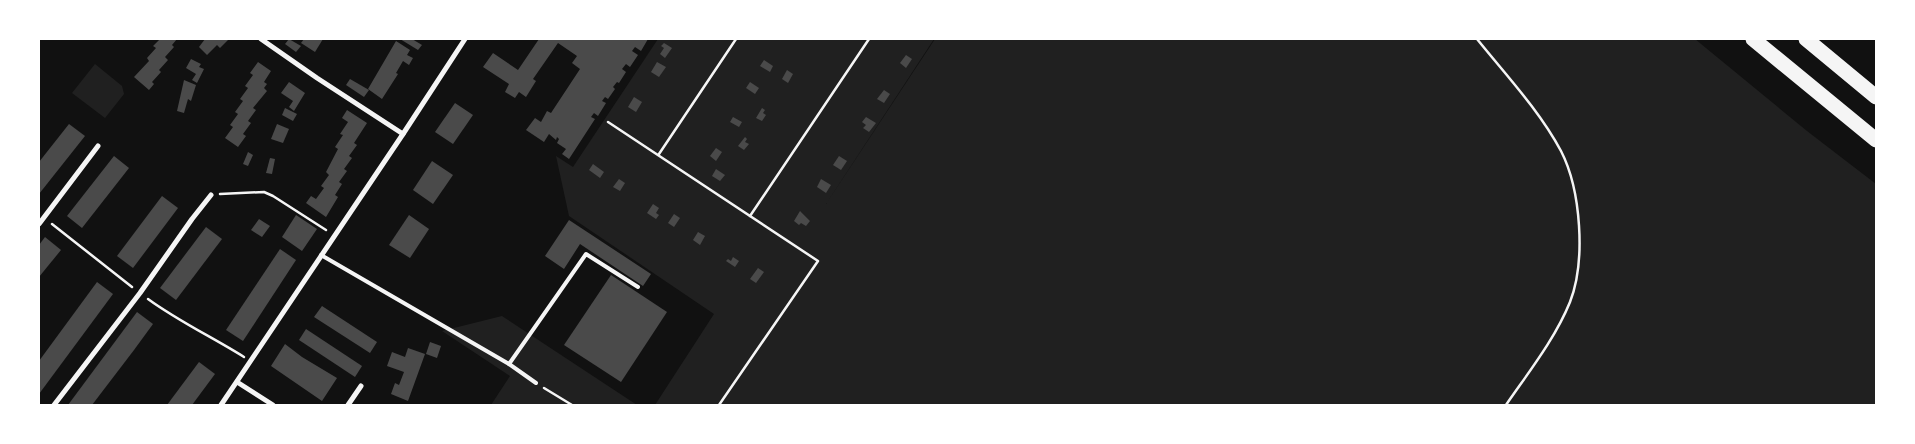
<svg xmlns="http://www.w3.org/2000/svg" width="1915" height="444" font-family="'DM Sans',sans-serif">
<style>
.green{fill:#202020}
.building{fill:#4a4a4a}
.lines{fill:none;stroke-linecap:round;stroke-linejoin:round}
.path{stroke:#f5f5f5;stroke-width:2.5}
.service{stroke:#f5f5f5;stroke-width:4}
.minor{stroke:#f5f5f5;stroke-width:5}
.motorway{stroke:#f5f5f5;stroke-width:15}
</style>
<rect width="100%" height="100%" fill="#111"/>
<g class="green">
<path d="M658 39H934L826 204 935 39H1695L1807 131 1876 184V405H655L714 314 569 216 556 156 573 167Z"/>
<path d="M95 64 122 86 124 94 105 118 72 93Z"/>
<path d="M502 316 637 405H491L510 376 442 331Z"/>
</g>
<g class="building">
<path d="M160 39H177L172 45 174 47 165 57 168 60 159 70 161 72 152 82 154 84 149 90 134 77 149 61 147 58 156 48 153 46Z"/>
<path d="M205 39H226L228 40 220 48 217 45 207 55 199 47Z"/>
<path d="M289 39 301 46 296 52 285 44Z"/>
<path d="M304 39H323L315 52 301 43Z"/>
<path d="M400 39H412L422 45 418 50Z"/>
<path d="M539 39H648L641 51 635 47 632 51 638 55 630 67 626 64 622 69 626 72 619 83 617 82 613 87 615 89 608 99 605 97 602 101 606 103 598 116 594 113 591 117 595 119 569 159 562 154 566 149 557 143 559 139 557 137 556 140 549 134 544 142 526 130 535 118 541 122 547 111 551 113 580 69 572 63 577 56 558 43 533 79 536 81 526 97 519 92 515 98 505 92 509 84 483 67 493 53 518 70Z"/>
<path d="M396 41 410 50 407 55 413 58 409 65 403 61 396 73 398 74 382 99 368 89Z"/>
<path d="M664 43 672 48 665 58 660 54 664 48 661 46Z"/>
<path d="M906 55 912 59 906 68 900 63Z"/>
<path d="M191 59 201 64 199 67 204 69 197 83 192 80 196 74 186 68Z"/>
<path d="M764 60 773 66 770 72 760 66Z"/>
<path d="M258 62 271 71 264 82 267 84 264 88 267 91 253 108 256 110 248 121 251 123 243 134 246 136 238 147 225 138 233 127 230 125 238 114 235 112 243 101 240 99 248 88 245 86 253 75 250 73Z"/>
<path d="M657 62 666 67 659 77 651 72Z"/>
<path d="M787 70 793 74 788 83 782 79Z"/>
<path d="M350 79 369 90 364 97 346 85Z"/>
<path d="M184 80 196 85 191 101 188 99 184 113 177 111Z"/>
<path d="M289 82 305 93 294 111 289 107 293 101 281 93Z"/>
<path d="M750 82 759 88 755 94 746 88Z"/>
<path d="M884 90 890 94 884 103 877 99Z"/>
<path d="M634 97 642 102 636 112 628 107Z"/>
<path d="M455 103 473 115 453 144 435 132Z"/>
<path d="M285 108 297 114 293 121 282 115Z"/>
<path d="M762 108 765 110 763 113 766 115 762 121 756 118Z"/>
<path d="M347 110 367 123 354 143 357 145 349 156 352 158 344 169 347 171 339 182 342 184 335 195 338 197 326 217 306 203 311 196 316 199 324 188 321 186 329 175 326 172 338 149 335 147 343 135 340 134 348 122 342 118Z"/>
<path d="M733 117 742 122 739 127 730 122Z"/>
<path d="M866 117 876 123 869 132 863 128 866 125 862 122Z"/>
<path d="M69 124 85 136 39 194V162Z"/>
<path d="M277 124 289 129 283 143 271 139Z"/>
<path d="M745 137 747 139 745 142 749 144 744 150 738 146Z"/>
<path d="M716 148 722 152 716 161 710 156Z"/>
<path d="M248 152 253 155 248 166 243 164Z"/>
<path d="M114 156 129 168 82 228 67 216Z"/>
<path d="M839 156 847 161 841 170 833 165Z"/>
<path d="M270 158 275 159 272 174 266 173Z"/>
<path d="M432 161 453 175 433 204 413 190Z"/>
<path d="M593 164 604 172 600 178 589 170Z"/>
<path d="M716 169 725 175 720 181 712 176Z"/>
<path d="M619 179 625 183 620 191 613 187Z"/>
<path d="M821 179 831 185 826 193 817 187Z"/>
<path d="M162 196 178 208 133 268 117 256Z"/>
<path d="M653 204 659 208 656 213 659 215 656 219 647 213Z"/>
<path d="M800 211 810 221 806 226 801 223 799 225 794 221Z"/>
<path d="M674 214 680 218 674 227 668 223Z"/>
<path d="M296 215 317 229 302 251 282 237Z"/>
<path d="M409 215 429 229 410 258 389 245Z"/>
<path d="M259 219 270 226 262 237 251 230Z"/>
<path d="M569 220 651 274 643 286 580 244 564 269 545 256Z"/>
<path d="M206 227 222 239 176 300 160 288Z"/>
<path d="M698 232 705 236 700 245 693 240Z"/>
<path d="M45 237 61 250 39 277V245Z"/>
<path d="M280 249 296 260 243 341 226 330Z"/>
<path d="M733 257 739 261 735 267 726 261 728 259 731 261Z"/>
<path d="M758 268 764 272 756 283 750 279Z"/>
<path d="M611 275 667 312 621 382 564 345Z"/>
<path d="M97 282 113 294 39 394V361Z"/>
<path d="M322 306 377 342 370 353 314 317Z"/>
<path d="M137 312 153 324 134 350 92 405H68Z"/>
<path d="M306 329 362 366 355 377 299 340Z"/>
<path d="M430 342 441 346 437 358 426 354Z"/>
<path d="M285 344 302 357 337 378 322 401 271 366Z"/>
<path d="M408 348 425 354 408 401 391 394 395 383 399 385 404 372 387 366 392 352 405 357Z"/>
<path d="M199 362 215 374 192 405H167Z"/>
</g>
<g class="lines">
<g class="path">
<path d="M1477 39C1506 75 1539 110 1561 151 1581 190 1586 261 1570 302 1555 339 1528 373 1506 405"/>
<path d="M608 122 818 261 719 405"/>
<path d="M659 154 736 39"/>
<path d="M220 194 264 192 273 196 326 230"/>
<path d="M750 216 869 39"/>
<path d="M52 224 132 287"/>
<path d="M148 299C178 321 212 337 244 357"/>
<path d="M544 388 572 405"/>
</g>
<g class="service">
<path d="M321 255 509 364 536 383"/>
<path d="M509 364 586 254 638 287"/>
</g>
<g class="minor">
<path d="M261 39 317 78 403 134"/>
<path d="M39 224 98 146"/>
<path d="M237 382 273 405"/>
<path d="M54 405 140 293 192 219 211 195"/>
<path d="M221 405 403 134 465 39"/>
<path d="M348 405 361 386"/>
</g>
<g class="motorway">
<path d="M1753 39 1876 140"/>
<path d="M1806 39 1876 97"/>
</g>
</g>
<rect width="1915" height="444" fill="none" stroke="#ffffff" stroke-width="80"/>
</svg>
